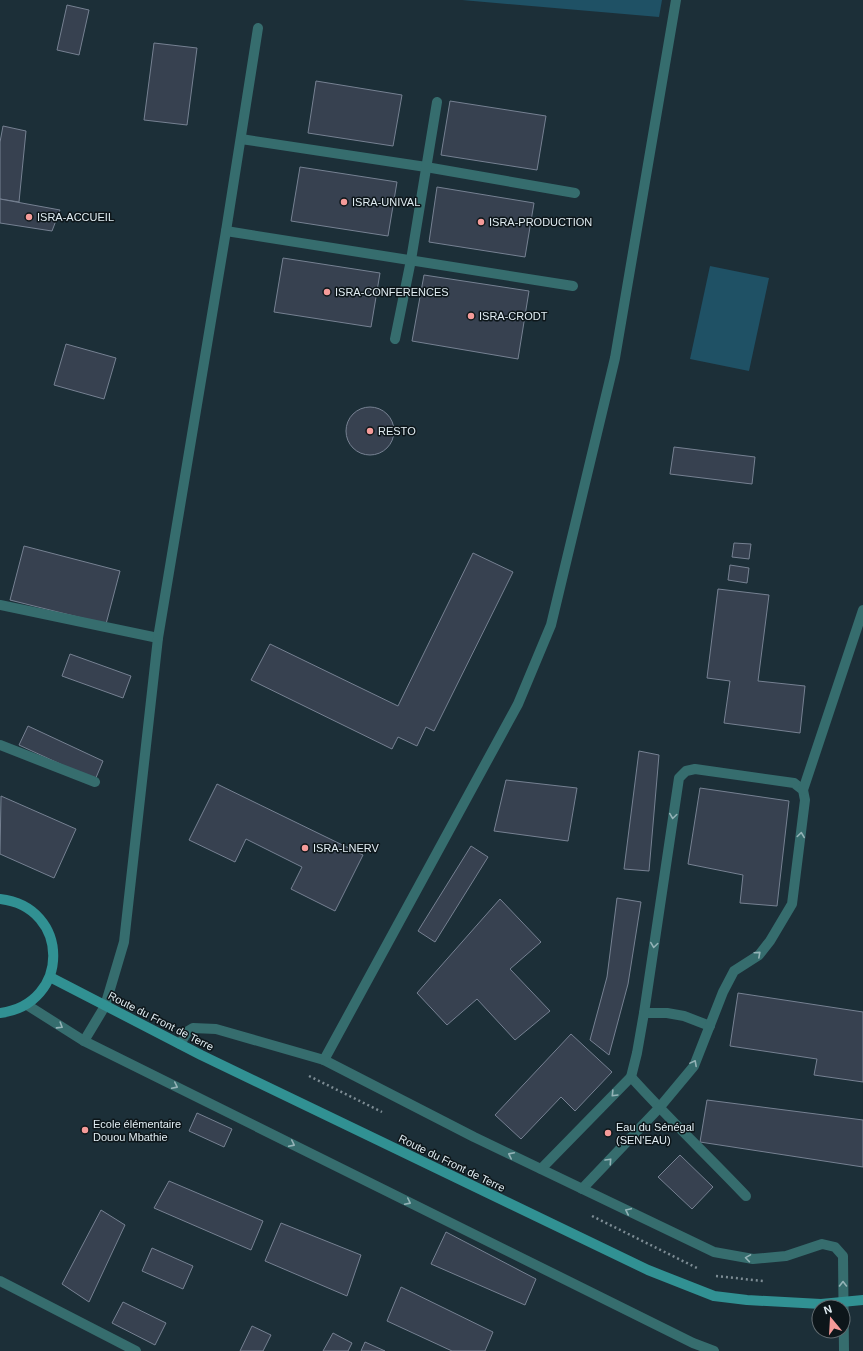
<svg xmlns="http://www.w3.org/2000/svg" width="863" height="1351" font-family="Arial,sans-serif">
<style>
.green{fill:#1f5165}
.building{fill:#374150;stroke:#768192}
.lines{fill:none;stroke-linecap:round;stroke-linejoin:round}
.path{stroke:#7d8c94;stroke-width:2.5;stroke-dasharray:2 3;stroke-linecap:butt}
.lane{stroke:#366d6e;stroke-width:10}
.street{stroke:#366d6e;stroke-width:10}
.secondary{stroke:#319193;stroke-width:10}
.secondary-bridge{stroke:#319193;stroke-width:10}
.oneway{stroke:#94b3b7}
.poi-dot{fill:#f59b99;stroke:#0d161a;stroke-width:1.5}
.labels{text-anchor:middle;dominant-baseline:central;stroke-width:3;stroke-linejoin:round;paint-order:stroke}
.poi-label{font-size:11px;fill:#e1edf3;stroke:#0d161a;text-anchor:start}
.street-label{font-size:11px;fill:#e1edf3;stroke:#0d161a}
</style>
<rect width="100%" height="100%" fill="#1c2f38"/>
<g class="green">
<path d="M462 0H662L659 17Z"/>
<path d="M710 266 769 278 749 371 690 359Z"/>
</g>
<g class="building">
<path d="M67 5 89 10 79 55 57 50Z"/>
<path d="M154 43 197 48 187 125 144 120Z"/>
<path d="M316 81 402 95 393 146 308 133Z"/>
<path d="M450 101 546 116 537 170 441 155Z"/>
<path d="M3 126 26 131 19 202 0 199V142Z"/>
<path d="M300 167 397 182 388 236 291 221Z"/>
<path d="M437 187 534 203 525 257 429 242Z"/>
<path d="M0 199 60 210 52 231 0 223Z"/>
<path d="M283 258 380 273 371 327 274 312Z"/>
<path d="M424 275 529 291 518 359 412 341Z"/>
<path d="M66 344 116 358 104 399 54 385Z"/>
<circle cx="370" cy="431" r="24"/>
<path d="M674 447 755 457 752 484 670 474Z"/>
<path d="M734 543 751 544 749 559 732 557Z"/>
<path d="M24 546 120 571 106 624 10 600Z"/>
<path d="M473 553 513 572 434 731 426 727 417 746 398 737 392 749 251 680 270 644 398 706Z"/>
<path d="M730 565 749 568 747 583 728 580Z"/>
<path d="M718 589 769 595 758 681 805 686 800 733 724 723 730 681 707 678Z"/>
<path d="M70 654 131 676 123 698 62 676Z"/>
<path d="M28 726 103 761 95 780 19 745Z"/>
<path d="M639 751 659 755 649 871 624 869Z"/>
<path d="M506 780 577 788 568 841 494 831Z"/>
<path d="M217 784 363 855 335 911 291 889 302 867 246 839 235 862 189 840Z"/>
<path d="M700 788 789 801 777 906 740 903 743 875 688 864Z"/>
<path d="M1 796 76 829 54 878 0 854Z"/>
<path d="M471 846 488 857 435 942 418 931Z"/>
<path d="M617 898 641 902 628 984 609 1055 590 1040 607 977Z"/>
<path d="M500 899 541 942 510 969 550 1011 515 1040 477 999 447 1025 417 993Z"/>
<path d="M738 993 863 1012V1082L814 1075 817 1059 730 1046Z"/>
<path d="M571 1034 612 1072 575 1111 561 1097 521 1139 495 1115Z"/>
<path d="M707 1100 863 1120V1167L700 1142Z"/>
<path d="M197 1113 232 1129 224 1147 189 1131Z"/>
<path d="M680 1155 713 1187 692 1209 658 1177Z"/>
<path d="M169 1181 263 1221 251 1250 154 1208Z"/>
<path d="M101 1210 125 1225 89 1302 62 1284Z"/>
<path d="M281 1223 361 1255 347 1296 265 1261Z"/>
<path d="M446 1232 536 1279 525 1305 431 1264Z"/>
<path d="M152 1248 193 1266 183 1289 142 1271Z"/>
<path d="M401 1287 493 1332 485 1351H452L387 1321Z"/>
<path d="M123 1302 166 1323 155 1345 112 1323Z"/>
<path d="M252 1326 271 1335 263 1351H240Z"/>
<path d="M333 1333 352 1343 348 1351H323Z"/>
<path d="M365 1342 385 1351H361Z"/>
</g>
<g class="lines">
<g class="path">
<path d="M309 1076 382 1112"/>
<path d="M592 1216 697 1268"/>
<path d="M716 1276 763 1281"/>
</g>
<g class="lane">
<path d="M241 139 426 167 575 193"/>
<path d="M226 231 573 286"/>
<path d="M395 339 411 260 437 102"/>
<path d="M0 605 158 638"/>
<path d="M105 1006 124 942 158 638 226 231 258 28"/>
<path d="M644 1013H667L684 1016 710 1026"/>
<path d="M631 1077C668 1118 708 1156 746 1196"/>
<path d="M541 1169 631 1077 637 1053 644 1013 679 778 686 771 695 769 794 783 803 790 805 800 792 904 770 941 759 955 734 971 723 992 694 1066 659 1108 582 1189"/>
</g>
<g class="street">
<path d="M0 745 95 782"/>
<path d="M803 790 863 610"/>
<path d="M27 1005 84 1041 693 1343 714 1351"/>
<path d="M84 1041 105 1006"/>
<path d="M180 1044 188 1031 193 1028 216 1029 324 1060 474 1137 714 1252 753 1259 786 1256 822 1244 835 1247 843 1256 844 1351"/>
<path d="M324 1060 518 704 551 625 615 358 676 0"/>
<path d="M0 1281 136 1351"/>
</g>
<g class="secondary">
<path d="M0 899C71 907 71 1004 0 1013"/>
<path d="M50 977 201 1055 648 1270 714 1296 747 1300 821 1304"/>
</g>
<path class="secondary-bridge" d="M821 1304 863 1300"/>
</g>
<defs><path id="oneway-chevron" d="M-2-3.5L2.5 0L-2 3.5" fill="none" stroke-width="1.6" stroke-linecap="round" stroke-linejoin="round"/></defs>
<g class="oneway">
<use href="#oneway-chevron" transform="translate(673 816) rotate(98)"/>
<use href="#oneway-chevron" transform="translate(801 835) rotate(-82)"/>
<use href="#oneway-chevron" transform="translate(654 945) rotate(98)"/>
<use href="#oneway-chevron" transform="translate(758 954) rotate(-42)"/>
<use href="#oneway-chevron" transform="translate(60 1026) rotate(32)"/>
<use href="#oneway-chevron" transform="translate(694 1063) rotate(-62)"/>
<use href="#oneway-chevron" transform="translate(175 1086) rotate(26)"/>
<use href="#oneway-chevron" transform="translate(614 1094) rotate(134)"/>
<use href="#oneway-chevron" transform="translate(292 1144) rotate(26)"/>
<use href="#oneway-chevron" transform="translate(511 1155) rotate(-154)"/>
<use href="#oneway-chevron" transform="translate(609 1161) rotate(-47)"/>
<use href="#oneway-chevron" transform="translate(408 1202) rotate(26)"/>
<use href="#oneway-chevron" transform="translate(628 1211) rotate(-155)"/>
<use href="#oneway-chevron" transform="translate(748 1258) rotate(-171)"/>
<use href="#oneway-chevron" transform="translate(843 1284) rotate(-90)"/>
</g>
<g class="poi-dot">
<circle cx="344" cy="202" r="4"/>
<circle cx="29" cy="217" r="4"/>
<circle cx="481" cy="222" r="4"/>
<circle cx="327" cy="292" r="4"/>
<circle cx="471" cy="316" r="4"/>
<circle cx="370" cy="431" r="4"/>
<circle cx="305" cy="848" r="4"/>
<circle cx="85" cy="1130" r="4"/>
<circle cx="608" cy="1133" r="4"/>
</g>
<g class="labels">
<g class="poi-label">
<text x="352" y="202">ISRA-UNIVAL</text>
<text x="37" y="217">ISRA-ACCUEIL</text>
<text x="489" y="222">ISRA-PRODUCTION</text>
<text x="335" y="292">ISRA-CONFERENCES</text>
<text x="479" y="316">ISRA-CRODT</text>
<text x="378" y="431">RESTO</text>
<text x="313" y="848">ISRA-LNERV</text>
<text x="93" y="1124">Ecole élémentaire<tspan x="93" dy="13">Douou Mbathie</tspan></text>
<text x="616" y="1127">Eau du Sénégal<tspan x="616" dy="13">(SEN'EAU)</tspan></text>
</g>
<g class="street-label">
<text transform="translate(161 1021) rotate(27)">Route du Front de Terre</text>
<text transform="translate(452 1163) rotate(26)">Route du Front de Terre</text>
</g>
</g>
<g transform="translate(831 1319) rotate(342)"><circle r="19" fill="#0d161a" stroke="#626c71"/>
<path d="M0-3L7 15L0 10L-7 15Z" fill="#f59b99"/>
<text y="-6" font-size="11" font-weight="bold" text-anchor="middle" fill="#e1edf3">N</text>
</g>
</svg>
